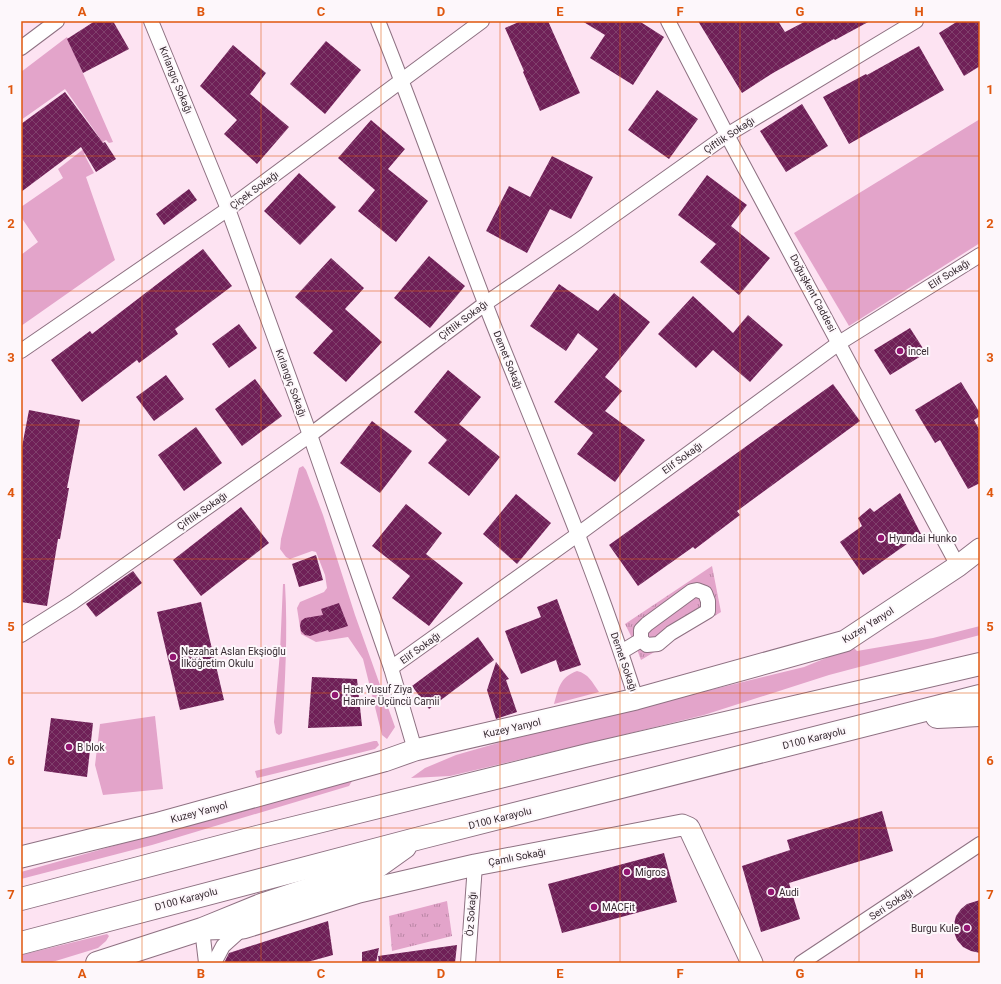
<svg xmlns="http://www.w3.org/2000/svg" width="1001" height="984" font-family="Roboto,sans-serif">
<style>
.grass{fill:#e3a4ca}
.park{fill:url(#park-tufts)}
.building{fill:url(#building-cross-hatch)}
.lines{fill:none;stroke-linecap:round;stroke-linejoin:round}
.street-casing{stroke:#8e7182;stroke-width:16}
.secondary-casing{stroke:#8e7182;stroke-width:23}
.highway-casing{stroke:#8e7182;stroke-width:24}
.street{stroke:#fff;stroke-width:14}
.secondary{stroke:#fff;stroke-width:21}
.highway{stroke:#fff;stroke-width:22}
.grid{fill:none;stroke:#df570e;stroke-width:1;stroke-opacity:0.55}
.poi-dot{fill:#931672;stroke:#fdf7fb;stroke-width:1.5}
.labels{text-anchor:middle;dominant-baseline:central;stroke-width:4;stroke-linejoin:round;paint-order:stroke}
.street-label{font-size:10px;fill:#362a31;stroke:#fdf7fb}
.poi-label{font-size:10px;fill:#362a31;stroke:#fdf7fb;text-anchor:start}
.neatline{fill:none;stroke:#df570e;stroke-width:1.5}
.grid-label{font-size:13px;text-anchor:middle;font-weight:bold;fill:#df570e}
</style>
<defs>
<pattern id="park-tufts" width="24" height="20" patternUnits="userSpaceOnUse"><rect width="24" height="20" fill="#e3a4ca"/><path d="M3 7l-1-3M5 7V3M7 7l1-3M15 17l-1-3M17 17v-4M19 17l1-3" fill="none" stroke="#b986a5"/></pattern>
<pattern id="building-cross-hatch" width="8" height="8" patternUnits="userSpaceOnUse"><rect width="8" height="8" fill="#6f2057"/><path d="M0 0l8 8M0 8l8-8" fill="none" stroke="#80406c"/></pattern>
</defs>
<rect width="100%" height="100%" fill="#fde3f2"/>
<g class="grass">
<path d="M67 37 113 142 109 143 106 140 84 154 94 173 86 177 115 260 21 326V255L38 242 21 217V207L63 178 58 169 99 137 65 89 21 120V72Z"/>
<path d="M980 119V243L849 326 794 233Z"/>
<path d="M303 466 306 470 323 515 355 615 395 727 387 739 382 735 363 659 348 637 316 642 301 634 297 608 300 602 324 592 327 588 325 575 316 552 312 551 290 559 286 557 280 549 281 539 299 468Z"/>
<path d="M283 584H285C288 634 285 683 282 733L279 735 276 733 274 722 280 652Z"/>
<path d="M980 626V635L829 675 704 715 594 742 450 776 411 778 425 768 456 755 512 739 804 667 853 647 857 651 933 638Z"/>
<path d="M577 671C589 674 592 682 599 692L554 704C559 688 559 678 577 671Z"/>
<path d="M155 716 163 789 103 795 95 765 100 724Z"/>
<path d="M374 741H377L379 745 375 749 257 778 255 771Z"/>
<path d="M354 778 349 786 152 845 21 879V872Z"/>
<path d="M107 934 109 936 106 941 98 948 85 952 49 963H21V955Z"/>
</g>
<g class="park">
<path d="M712 566 721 612 641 660 635 644 625 624Z"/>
<path d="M447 901 452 936 392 951 389 916Z"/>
</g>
<g class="building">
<path d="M95 21H113L129 49 83 73 67 39Z"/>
<path d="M521 21H548L580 93 540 111 523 72 524 71 505 28Z"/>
<path d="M582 21H639L664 37 633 85 590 58 605 35Z"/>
<path d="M698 21H778L785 32 806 21H870L835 40 834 39 773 73 742 93Z"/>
<path d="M958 21H980V66L964 76 939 33Z"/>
<path d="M326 41 361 70 325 114 290 84Z"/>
<path d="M233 45 266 73 250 94 289 127 257 164 224 134 237 120 200 86Z"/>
<path d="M919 46 944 90 849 144 823 97 866 74 867 75Z"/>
<path d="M657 90 698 119 669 159 628 130Z"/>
<path d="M65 92 103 143 105 142 116 159 96 172 81 147 21 192V124Z"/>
<path d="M802 104 828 146 786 172 760 131Z"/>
<path d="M371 120 405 149 388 169 428 201 396 242 358 211 375 190 338 158Z"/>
<path d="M552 156 593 177 571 219 550 209 527 253 486 231 509 186 530 197Z"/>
<path d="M299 173 336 207 300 245 264 211Z"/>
<path d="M707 175 747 205 731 226 770 258 739 295 700 262 716 244 678 215Z"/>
<path d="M189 189 197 200 164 225 156 214Z"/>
<path d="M203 249 232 286 175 329 178 334 139 363 137 360 82 402 51 360 90 331 92 334Z"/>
<path d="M429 256 465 286 430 328 394 298Z"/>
<path d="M331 258 364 288 345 309 382 342 346 382 313 353 333 331 295 297Z"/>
<path d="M559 284 598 311 614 293 650 322 605 377 622 391 605 411 645 440 615 482 577 454 593 433 554 402 598 349 578 333 566 351 530 326Z"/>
<path d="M693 296 733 333 748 315 783 345 750 382 713 350 696 368 658 334Z"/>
<path d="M239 324 257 348 229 368 212 344Z"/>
<path d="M910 328 926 353 890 375 874 350Z"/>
<path d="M448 370 481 397 459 424 500 457 469 496 428 463 447 440 414 412Z"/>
<path d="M166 375 184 399 154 421 136 397Z"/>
<path d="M255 379 282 416 242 446 215 409Z"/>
<path d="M961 382 980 413V416L974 420 980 431V483L968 489 940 440 935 443 915 410Z"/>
<path d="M833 384 860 421 737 511 740 515 695 549 693 547 638 586 609 545Z"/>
<path d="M29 410 80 420 67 488H69L60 539H58L47 606 21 602V452Z"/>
<path d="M372 421 412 451 380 493 340 463Z"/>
<path d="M196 427 222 463 184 491 158 455Z"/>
<path d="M900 493 921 534 863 575 840 542 862 526 858 518 870 508 874 512Z"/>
<path d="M516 494 551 523 517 564 483 534Z"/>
<path d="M406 504 442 533 426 554 463 583 429 626 392 598 410 576 372 546Z"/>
<path d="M241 507 269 543 201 596 173 560Z"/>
<path d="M316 555 323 580 299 587 292 564Z"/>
<path d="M133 571 142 583 96 617 86 604Z"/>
<path d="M557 599 581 665 560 672 556 660 521 674 505 631 541 617 537 607Z"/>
<path d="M201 602 224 700 180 710 157 612Z"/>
<path d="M339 603 348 626 329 632 328 630 310 636 305 635 301 631 300 626 301 621 305 618 323 615 321 609Z"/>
<path d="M478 637 494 660 429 709 412 686Z"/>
<path d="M496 662 509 679 506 680 517 712 496 719 487 690Z"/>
<path d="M312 677 357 679 362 726 308 728Z"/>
<path d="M51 718 93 723 87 777 44 771Z"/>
<path d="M882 811 893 851 789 883 800 919 761 932 742 866 790 850 787 840Z"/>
<path d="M664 853 677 902 562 933 548 884Z"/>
<path d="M980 900V953L971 951 963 947 957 940 954 932V924L956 916 961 909 967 904Z"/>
<path d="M328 921 333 955 304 963H224L229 953Z"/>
<path d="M457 945 455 963H379L378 956Z"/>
<path d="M379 948 376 963 362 962V952Z"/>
</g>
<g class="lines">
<defs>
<g id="street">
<path d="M151 21 228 209 310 435 391 668 415 750"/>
<path d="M378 21C418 120 453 221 492 321 542 446 596 571 636 699"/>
<path d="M668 21 727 135 958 566"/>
<path d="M21 48 57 21"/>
<path d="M21 351 228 209 482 21"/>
<path d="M21 635 73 602 310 435 486 303 579 240 727 135 916 21"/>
<path d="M621 652 641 640 647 645 658 644 671 633 708 611V601L705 593 697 590 692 591 647 624 641 630V640"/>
<path d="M391 668 577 535 839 343 980 255"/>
<path d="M202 929 206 963"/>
<path d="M214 963 223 946 243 928"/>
<path d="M468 963 475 865"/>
<path d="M801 963 980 844"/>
</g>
<g id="secondary">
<path d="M21 857 155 824 384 761 415 750 636 699 845 641 958 566 980 549"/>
<path d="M205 929 243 928 359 892 475 865 682 825 689 828 752 963"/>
</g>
<g id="highway">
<path d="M937 717 980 715"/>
<path d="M21 899 257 837 588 755 980 664"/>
<path d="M21 943 420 838 980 696"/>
<path d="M97 963 202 929 261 905 377 867 405 847"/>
</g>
</defs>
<use href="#street" class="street-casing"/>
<use href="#secondary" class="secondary-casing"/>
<use href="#highway" class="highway-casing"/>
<use href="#street" class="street"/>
<use href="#secondary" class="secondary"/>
<use href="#highway" class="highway"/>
</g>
<path class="grid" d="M142 21V963M261 21V963M381 21V963M500 21V963M620 21V963M740 21V963M859 21V963M21 156H980M21 291H980M21 425H980M21 559H980M21 693H980M21 828H980"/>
<g class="poi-dot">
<circle cx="900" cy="351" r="4"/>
<circle cx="881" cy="538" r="4"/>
<circle cx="173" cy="657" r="4"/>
<circle cx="335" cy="695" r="4"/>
<circle cx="69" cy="747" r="4"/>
<circle cx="627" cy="872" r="4"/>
<circle cx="771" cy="892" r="4"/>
<circle cx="594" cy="907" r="4"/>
<circle cx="967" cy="928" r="4"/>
</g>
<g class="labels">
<g class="street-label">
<text transform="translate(176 80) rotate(68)">Kırlangıç Sokağı</text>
<text transform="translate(729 135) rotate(-33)">Çiftlik Sokağı</text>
<text transform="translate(254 190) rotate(-36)">Çiçek Sokağı</text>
<text transform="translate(949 274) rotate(-32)">Elif Sokağı</text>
<text transform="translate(813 293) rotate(62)">Doğuşkent Caddesi</text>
<text transform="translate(463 320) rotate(-37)">Çiftlik Sokağı</text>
<text transform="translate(508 360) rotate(68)">Demet Sokağı</text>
<text transform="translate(291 383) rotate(70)">Kırlangıç Sokağı</text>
<text transform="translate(682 458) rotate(-36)">Elif Sokağı</text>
<text transform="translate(202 511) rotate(-35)">Çiftlik Sokağı</text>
<text transform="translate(868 625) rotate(-32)">Kuzey Yanyol</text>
<text transform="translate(420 648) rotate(-36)">Elif Sokağı</text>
<text transform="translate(624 662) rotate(71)">Demet Sokağı</text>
<text transform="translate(512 728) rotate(-13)">Kuzey Yanyol</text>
<text transform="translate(814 738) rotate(-14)">D100 Karayolu</text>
<text transform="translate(199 812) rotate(-15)">Kuzey Yanyol</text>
<text transform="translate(500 818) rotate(-14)">D100 Karayolu</text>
<text transform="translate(517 857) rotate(-11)">Çamlı Sokağı</text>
<text transform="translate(186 899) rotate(-15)">D100 Karayolu</text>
<text transform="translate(891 904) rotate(-33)">Seri Sokağı</text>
<text transform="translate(471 914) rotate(-86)">Öz Sokağı</text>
</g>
<g class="poi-label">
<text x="908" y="351">incel</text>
<text x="889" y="538">Hyundai Hunko</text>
<text x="181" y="651">Nezahat Aslan Ekşioğlu<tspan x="181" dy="12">İlköğretim Okulu</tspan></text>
<text x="343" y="689">Hacı Yusuf Ziya<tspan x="343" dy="12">Hamire Üçüncü Camii</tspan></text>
<text x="77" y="747">B blok</text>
<text x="635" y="872">Migros</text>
<text x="779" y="892">Audi</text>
<text x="602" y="907">MACFit</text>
<text x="959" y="928" text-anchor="end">Burgu Kule</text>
</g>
</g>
<rect width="1001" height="984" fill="none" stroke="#fdf7fb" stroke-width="44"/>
<rect x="22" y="22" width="957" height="940" class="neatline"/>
<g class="grid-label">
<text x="82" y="16">A</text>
<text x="201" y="16">B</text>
<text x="321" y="16">C</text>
<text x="441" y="16">D</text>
<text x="560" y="16">E</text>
<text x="680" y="16">F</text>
<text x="800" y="16">G</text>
<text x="919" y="16">H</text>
<text x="11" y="94">1</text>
<text x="990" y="94">1</text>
<text x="11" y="228">2</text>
<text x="990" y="228">2</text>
<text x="11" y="362">3</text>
<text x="990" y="362">3</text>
<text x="11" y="497">4</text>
<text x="990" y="497">4</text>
<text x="11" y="631">5</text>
<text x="990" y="631">5</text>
<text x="11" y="765">6</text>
<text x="990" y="765">6</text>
<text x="11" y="899">7</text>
<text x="990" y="899">7</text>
<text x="82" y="978">A</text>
<text x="201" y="978">B</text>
<text x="321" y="978">C</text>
<text x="441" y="978">D</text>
<text x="560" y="978">E</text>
<text x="680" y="978">F</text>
<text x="800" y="978">G</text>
<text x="919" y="978">H</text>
</g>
</svg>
